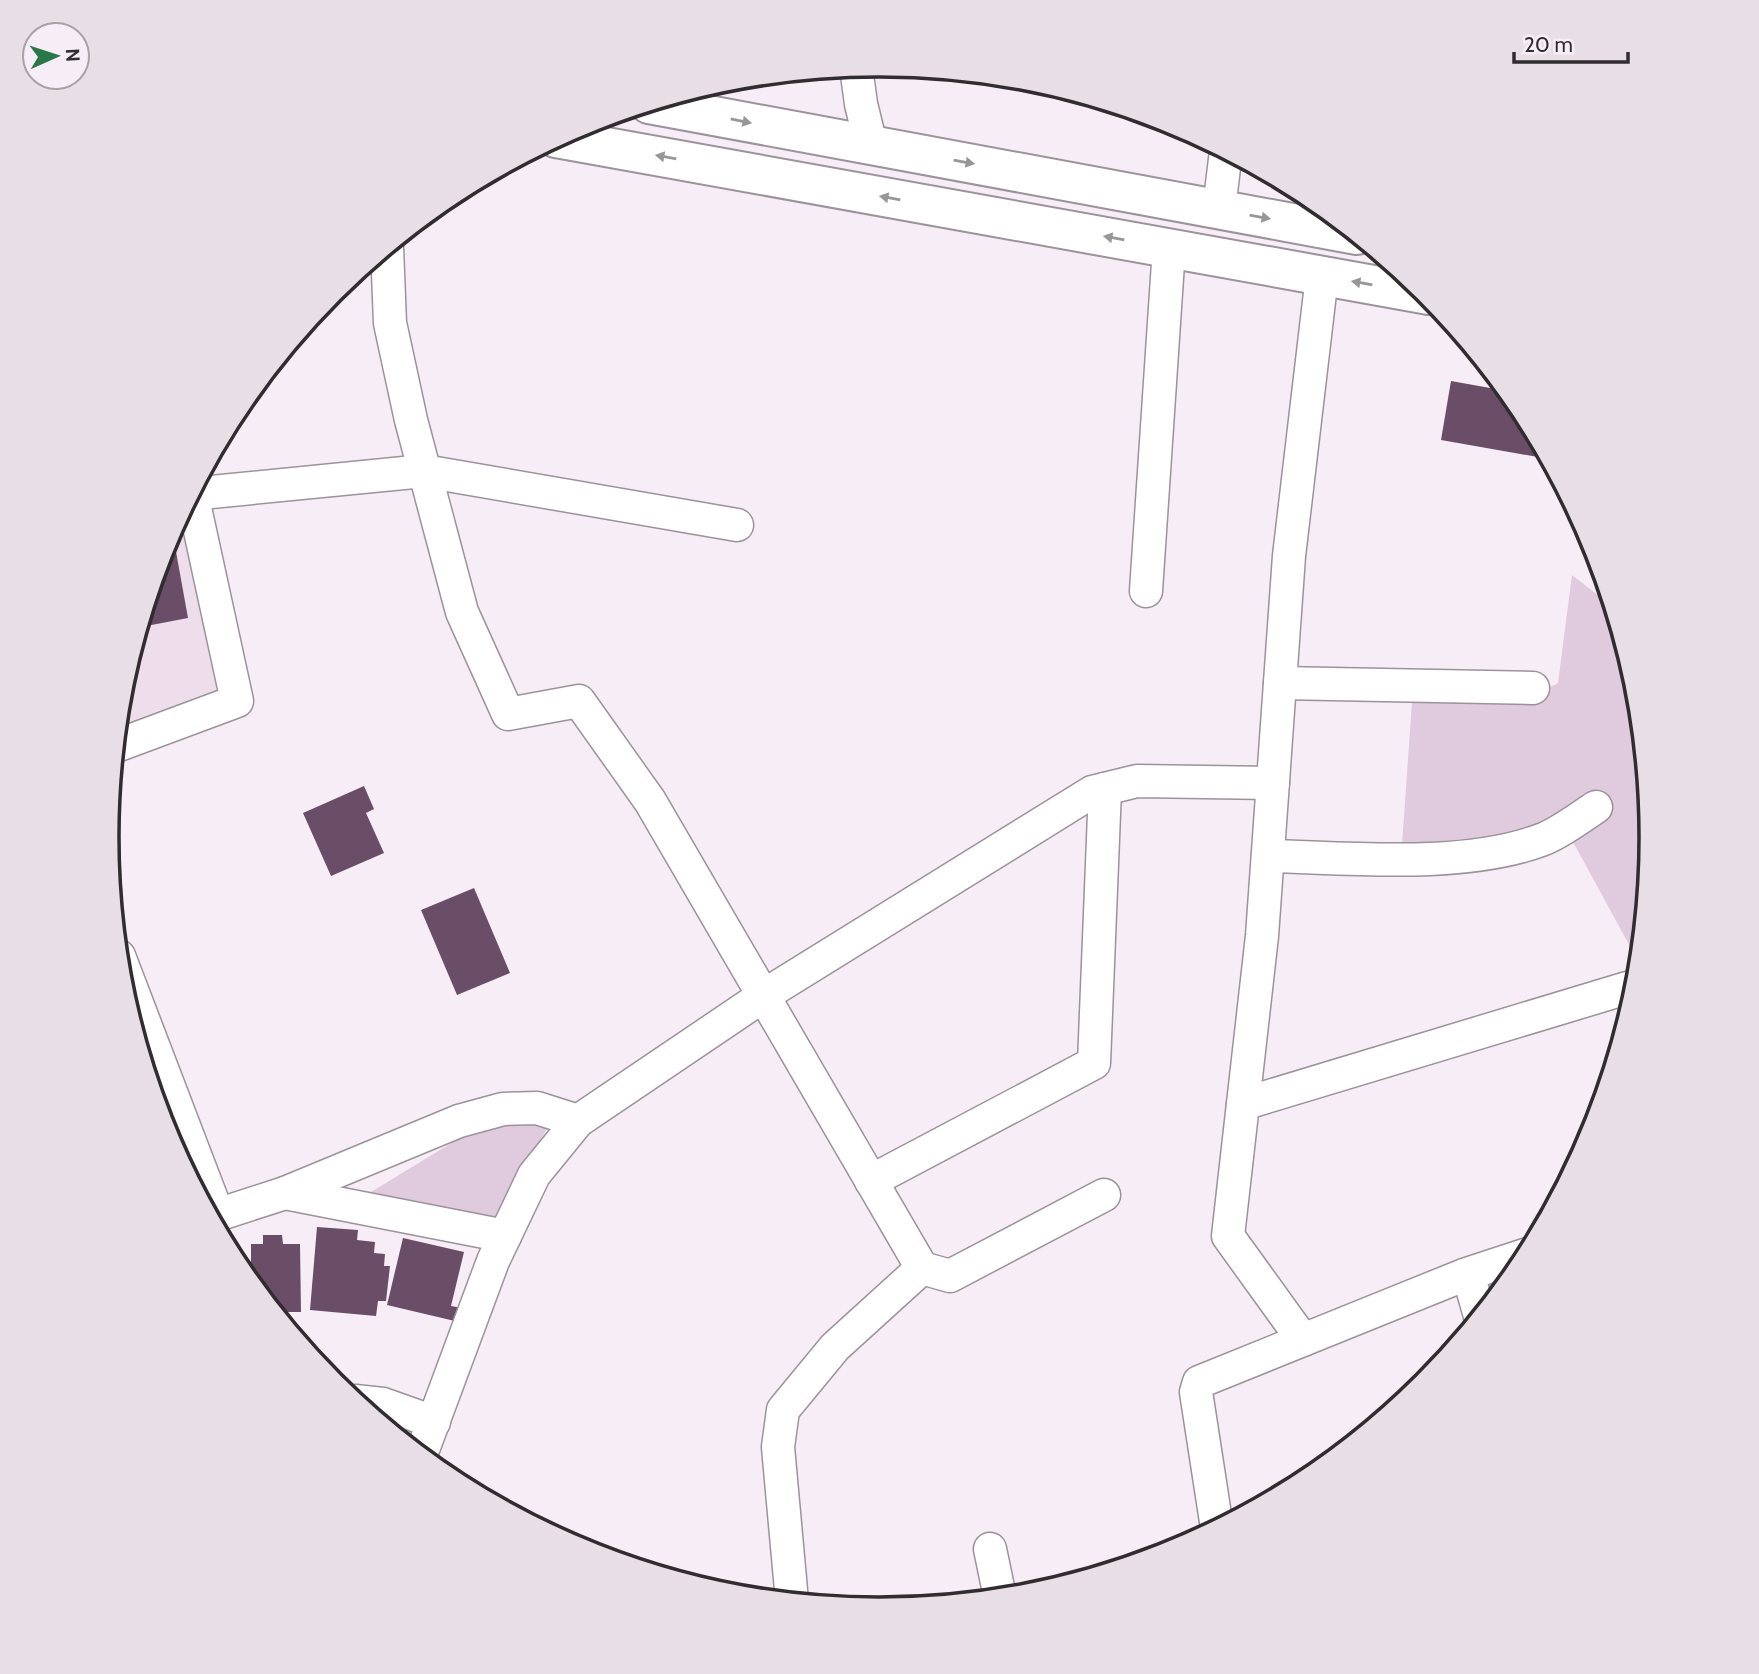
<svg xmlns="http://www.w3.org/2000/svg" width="1759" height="1674" font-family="Cabin,sans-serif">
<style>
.built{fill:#eedeec}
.green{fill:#e0cadd}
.building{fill:#6a4d67}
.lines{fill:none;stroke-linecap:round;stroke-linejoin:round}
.minor-casing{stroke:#9c929b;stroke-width:35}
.trunk-casing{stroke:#9c929b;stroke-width:42}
.minor{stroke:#fff;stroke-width:32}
.trunk{stroke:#fff;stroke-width:38}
.oneway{fill:#989697}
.rim{fill:none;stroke:#302c2f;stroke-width:3.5}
</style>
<rect width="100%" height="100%" fill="#f7edf6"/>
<path class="built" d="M175 524H181L222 690 118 730 122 686 166 541Z"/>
<g class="green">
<path d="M1572 575 1612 606 1637 687 1652 837 1639 963 1572 840 1554 814 1515 834 1402 845 1412 702 1518 704 1558 683Z"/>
<path d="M510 1121 550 1123 496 1222 371 1192 463 1136Z"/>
</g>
<g class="building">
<path d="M1451 381 1507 391 1522 408 1549 459 1441 440Z"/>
<path d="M173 535 188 618 141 627 166 541Z"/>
<path d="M364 786 374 809 366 813 384 853 331 876 303 813Z"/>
<path d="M474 888 510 973 457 995 421 910Z"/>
<path d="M317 1227 358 1230 357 1240 375 1242 374 1253 385 1254 384 1266H390L386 1301H378L376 1316 310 1310Z"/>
<path d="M263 1235H282L283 1244H300L301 1312H275L251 1283V1244H263Z"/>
<path d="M403 1238 464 1252 451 1306 462 1308 459 1322 387 1305Z"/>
</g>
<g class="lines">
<defs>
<g id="minor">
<path d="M856 67 861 104 871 145"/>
<path d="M1219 209 1226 151"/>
<path d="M387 247 390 323 411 420 462 612 508 714 579 701 650 801 922 1268 950 1276 1104 1195"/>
<path d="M191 494 424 471 737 525"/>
<path d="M1146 591 1169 248"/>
<path d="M1280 683 1533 688"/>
<path d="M116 746 237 701 192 494"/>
<path d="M1268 856C1351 858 1463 869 1541 840 1560 833 1579 818 1596 807"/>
<path d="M119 956 218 1215"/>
<path d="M1243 1104 1627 988"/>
<path d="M871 1181 1094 1063 1105 789"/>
<path d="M285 1193 505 1236"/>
<path d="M211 1217 285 1193 459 1121 503 1109 537 1108 578 1121"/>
<path d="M1468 1274 1480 1316"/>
<path d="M1303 1340 1228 1236 1262 936 1289 556 1322 276"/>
<path d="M355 1401 383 1404 434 1422"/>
<path d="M421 1455 493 1261 534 1175 578 1121 763 996 1092 792 1137 781 1273 783"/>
<path d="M1217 1528 1196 1392 1199 1382 1464 1275 1528 1254"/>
<path d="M990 1549 1000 1597"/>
<path d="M792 1601 778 1447 783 1410 835 1347 922 1268"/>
</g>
<g id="trunk">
<path d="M649 104 1357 235"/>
<path d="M556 138 1429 295"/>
</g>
</defs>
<use href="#minor" class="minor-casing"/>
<use href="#trunk" class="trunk-casing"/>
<use href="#minor" class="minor"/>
<use href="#trunk" class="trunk"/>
</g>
<defs><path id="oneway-solid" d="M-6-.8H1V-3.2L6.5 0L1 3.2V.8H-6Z" transform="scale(1.75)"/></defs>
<g class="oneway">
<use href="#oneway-solid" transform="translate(741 121) rotate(11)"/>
<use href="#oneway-solid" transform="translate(666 157) rotate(-170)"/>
<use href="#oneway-solid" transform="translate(964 162) rotate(10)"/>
<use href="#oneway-solid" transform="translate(890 198) rotate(-170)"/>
<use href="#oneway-solid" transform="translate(1260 217) rotate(10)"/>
<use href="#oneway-solid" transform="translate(1114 238) rotate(-170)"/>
<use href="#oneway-solid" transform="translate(1362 283) rotate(-170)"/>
</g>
<path d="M0 0H1759V1674H0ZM119 837a760 760 0 1 1 1520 0a760 760 0 1 1-1520 0Z" fill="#e7dee6" fill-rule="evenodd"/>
<path class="rim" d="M119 837a760 760 0 1 1 1520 0a760 760 0 1 1-1520 0Z"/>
<g transform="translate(56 56) rotate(87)"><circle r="33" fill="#f7edf6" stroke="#a7a0a6" stroke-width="2"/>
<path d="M0-5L12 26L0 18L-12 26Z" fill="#287848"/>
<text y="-10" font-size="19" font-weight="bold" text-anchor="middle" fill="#302c2f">N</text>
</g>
<path d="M1514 52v10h114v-10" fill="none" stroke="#302c2f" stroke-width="3.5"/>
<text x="1524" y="52" font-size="21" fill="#302c2f" stroke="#f7edf6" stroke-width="5" paint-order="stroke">20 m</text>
</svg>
